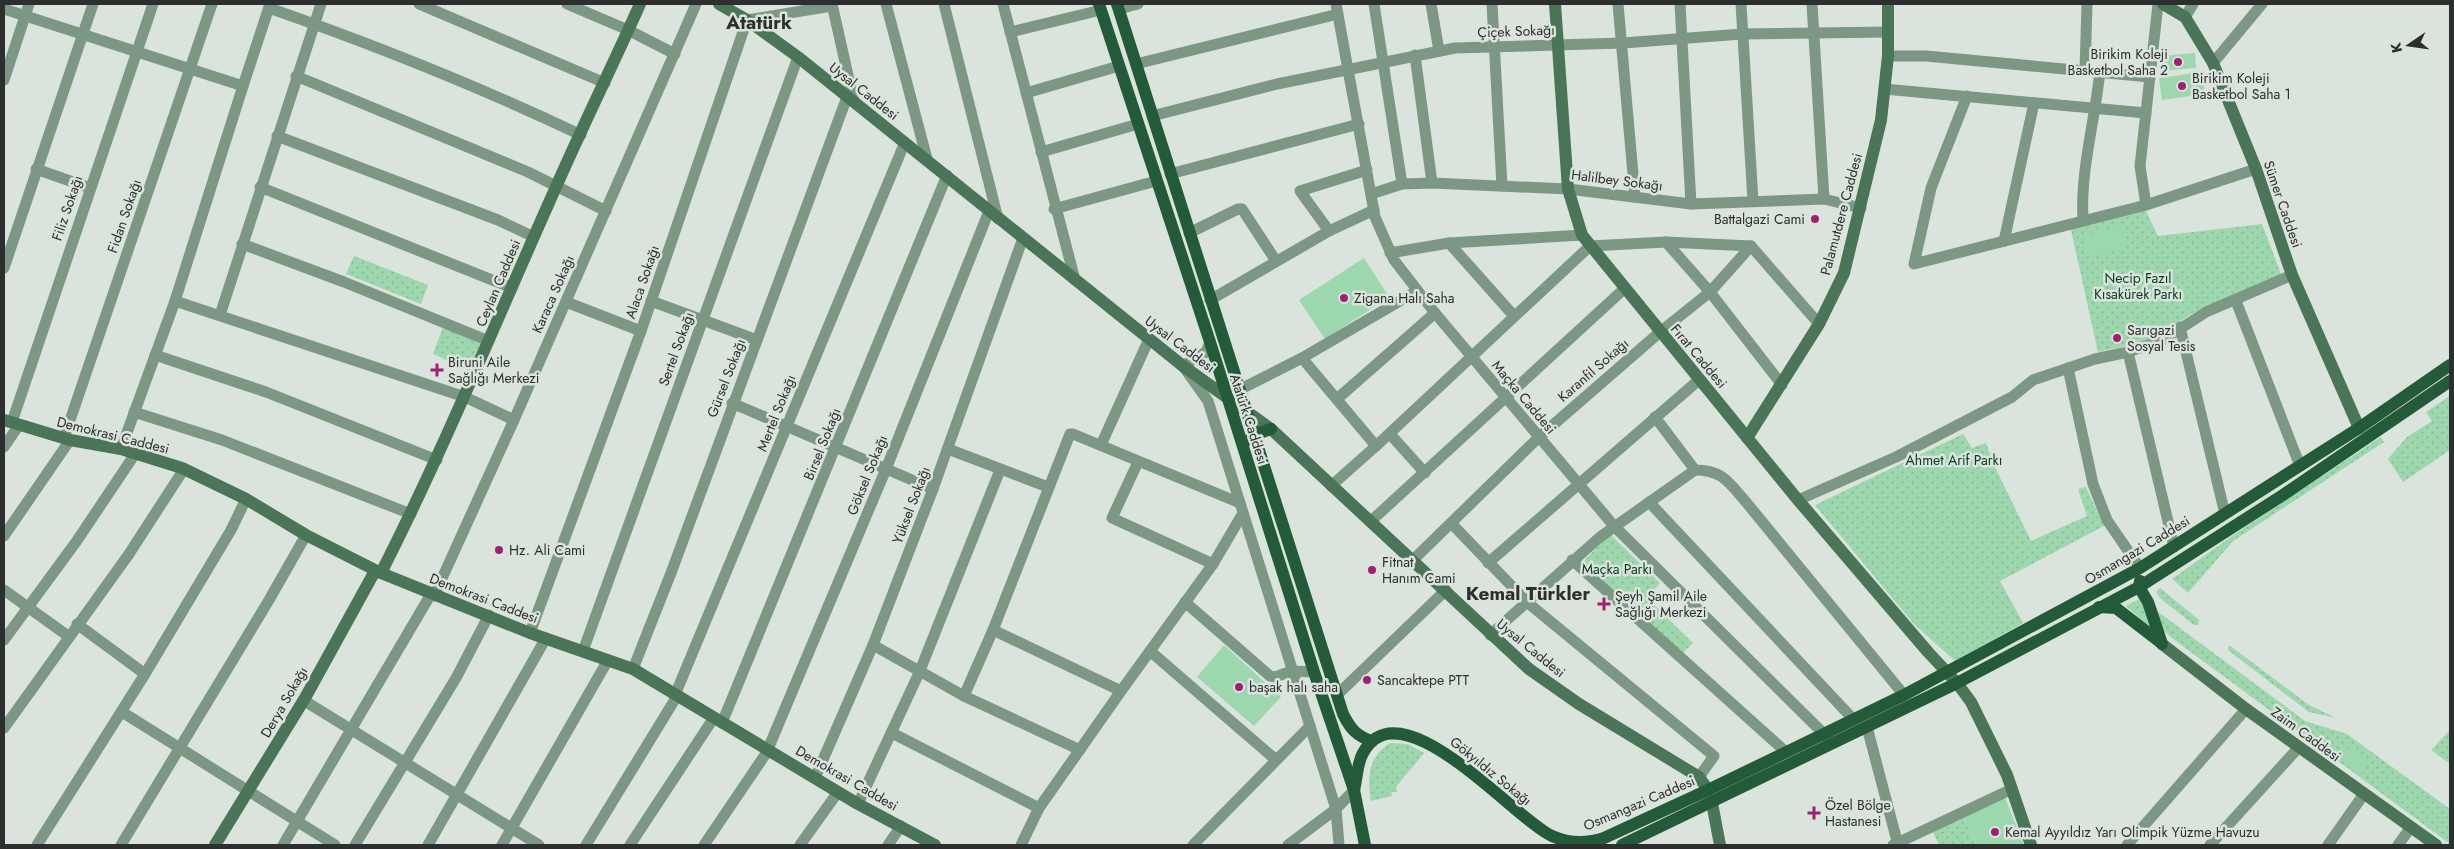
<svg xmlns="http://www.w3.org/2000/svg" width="2454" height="849" font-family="Jost,sans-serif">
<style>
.grass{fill:url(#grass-dots)}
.garden{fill:#9cd7ae}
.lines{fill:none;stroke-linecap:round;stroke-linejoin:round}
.street{stroke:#7c9884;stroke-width:11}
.secondary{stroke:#4a7558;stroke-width:12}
.primary{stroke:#235b3a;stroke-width:12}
.poi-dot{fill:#9f2073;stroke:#dbe3dd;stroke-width:2}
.labels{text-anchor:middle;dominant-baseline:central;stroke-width:5;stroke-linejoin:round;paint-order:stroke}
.street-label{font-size:14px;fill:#2c2f2d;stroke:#dbe3dd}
.poi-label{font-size:14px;fill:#2c2f2d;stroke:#dbe3dd;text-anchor:start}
.park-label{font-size:14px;fill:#033c1e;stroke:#dbe3dd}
.district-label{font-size:19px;font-weight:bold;fill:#2c2f2d;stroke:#dbe3dd}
</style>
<defs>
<pattern id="grass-dots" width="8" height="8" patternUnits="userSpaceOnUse" patternTransform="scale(1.25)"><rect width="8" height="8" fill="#9cd7ae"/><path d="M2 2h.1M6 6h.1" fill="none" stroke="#87b996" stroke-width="1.8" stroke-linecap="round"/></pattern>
</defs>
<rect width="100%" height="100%" fill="#dbe3dd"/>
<g class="grass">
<path d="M2143 205 2158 236 2262 224 2281 274 2193 313 2152 340 2098 352 2069 221Z"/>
<path d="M354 256 428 285 421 304 346 274Z"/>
<path d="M443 327 481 343 469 370 433 354Z"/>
<path d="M2450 396V450L2403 482 2388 459 2407 437 2432 421 2426 412Z"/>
<path d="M1963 434 1972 448 1986 443 1994 465 2031 541 2087 516 2078 489 2086 487 2104 526 2000 581 2023 623 1955 661 1913 623 1815 505Z"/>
<path d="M2381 437 2384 442 2233 541 2188 593 2172 579 2232 536Z"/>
<path d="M1610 534 1660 583 1647 598 1693 643 1680 656 1582 563Z"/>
<path d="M2160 588 2199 620 2198 625H2194L2161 599 2156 592Z"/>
<path d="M2141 598 2150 627 2126 606Z"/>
<path d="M2157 611 2305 721 2347 734 2450 809V844L2172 638 2163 630Z"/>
<path d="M2229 645 2309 705 2336 718 2309 712 2228 650Z"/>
<path d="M2450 730V764L2431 750Z"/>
<path d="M1390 743 1408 744 1424 753 1396 787 1397 792H1391L1392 796 1371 801C1367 777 1368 757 1390 743Z"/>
<path d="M1962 815 1977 845H1939L1932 830Z"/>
</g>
<g class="garden">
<path d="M2195 53 2196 68 2161 71 2160 56Z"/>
<path d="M2202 72 2205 94 2162 100 2159 78Z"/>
<path d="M2122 226 2127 248 2087 257 2082 235Z"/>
<path d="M1364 258 1389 297 1325 339 1299 300Z"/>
<path d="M1224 645 1281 697 1254 726 1197 677Z"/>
<path d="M2349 746 2371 762 2361 775 2340 759Z"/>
<path d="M2004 795 2024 845H1977L1962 815Z"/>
</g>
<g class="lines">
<g class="street">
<path d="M419 4 605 83"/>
<path d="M567 4 628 30 675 54"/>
<path d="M832 4 854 102"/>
<path d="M886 4 927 159"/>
<path d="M944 4 998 219"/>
<path d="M1003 4 1075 280"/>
<path d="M1336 4 1375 217 1394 260 1435 313 1614 526 1829 739"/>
<path d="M1374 4 1402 184"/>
<path d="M1431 4 1439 51"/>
<path d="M1492 4 1502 186"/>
<path d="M1618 4 1635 197"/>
<path d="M1680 4 1691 204"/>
<path d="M1741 4 1753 201"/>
<path d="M1812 4 1824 199"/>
<path d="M269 8C375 45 480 87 581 135"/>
<path d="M4 9 243 86 270 4"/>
<path d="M1119 9 1138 4"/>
<path d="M2185 17 2193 4"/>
<path d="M1010 32 1101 10"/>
<path d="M1415 55 1432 183"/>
<path d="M1888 56H1926L2150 77"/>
<path d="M2213 63 2262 4"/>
<path d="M1136 64 1338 14"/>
<path d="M2085 71 2087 4"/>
<path d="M296 76 528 172 606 211"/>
<path d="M4 80 29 4"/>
<path d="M1884 89 2146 113"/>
<path d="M1026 93 1119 66"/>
<path d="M1967 96 1931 188 1914 264 2146 205 2256 169"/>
<path d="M1152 116 1277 84 1455 48 1623 43 1742 34 1888 32"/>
<path d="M277 136 498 220 534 237"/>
<path d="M1041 152 1138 124"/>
<path d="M36 169 90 188"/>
<path d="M1170 174 1359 124"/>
<path d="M260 187 512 288"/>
<path d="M1371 194 1402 184 1432 183 1568 189 1691 204 1824 199 1861 208"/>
<path d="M2146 205 2140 166 2158 4"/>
<path d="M1054 209 1156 181"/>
<path d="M2083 220C2080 171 2095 121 2100 71"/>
<path d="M1329 231 1300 191 1367 170"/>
<path d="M1189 233 1238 209H1242L1276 261"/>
<path d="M2004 241 2034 103"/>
<path d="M1666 242 1751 246"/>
<path d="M1449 243 1514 316"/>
<path d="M242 244 344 282 489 341"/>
<path d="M1751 246 1819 324"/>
<path d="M1390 253 1449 243 1582 235"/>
<path d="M4 268 93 4"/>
<path d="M1210 300 1329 231 1374 210"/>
<path d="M175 301 465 397 514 420"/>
<path d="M651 301 757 340"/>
<path d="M2236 301 2300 466"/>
<path d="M566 302 641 331"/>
<path d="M220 315 321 4"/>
<path d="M2180 327 2225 514"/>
<path d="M1210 342 1206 352 1183 366 1208 401 1336 809 1339 845"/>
<path d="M2128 352 2174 547"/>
<path d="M155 355 266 392 437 460"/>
<path d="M1302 358 1376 446"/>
<path d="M2068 368 2093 484 2107 520 2140 568"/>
<path d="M1239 390 1302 358 1417 291"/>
<path d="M1337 399 1435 313"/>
<path d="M732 403 933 489"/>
<path d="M134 412 222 440 411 514"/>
<path d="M1655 417 1695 470C1723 470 1729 483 1746 502L1904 695"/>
<path d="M12 422 153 4"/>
<path d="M1390 434 1425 473"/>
<path d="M64 438 212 4"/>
<path d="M1101 445 1149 339"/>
<path d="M4 447 19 425"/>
<path d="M121 449 175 301 243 86"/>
<path d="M948 449 1048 487"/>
<path d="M1138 462 1112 518 1213 564"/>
<path d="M1331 486 1376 446 1590 246 1666 242 1710 292 1782 385"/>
<path d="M1798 500 1896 457 2012 397 2033 380 2095 359 2128 352 2163 340 2206 312 2292 275"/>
<path d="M1649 502 1854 720"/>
<path d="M1370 522 1624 289"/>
<path d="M1451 523 1528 603 1714 756 1699 777"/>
<path d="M4 536 70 440"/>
<path d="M1413 560 1538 438 1660 332 1710 292 1751 246"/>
<path d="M1572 560 1786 752"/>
<path d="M1488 563 1700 379"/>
<path d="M4 590 68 636"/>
<path d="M434 596 514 420 696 4"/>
<path d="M1185 602 1270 676 1275 677 1292 671 1314 672"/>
<path d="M77 624 145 674"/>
<path d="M993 630 1121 691"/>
<path d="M530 633 641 331 747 20 832 6"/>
<path d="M1490 635 1600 537 1695 470"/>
<path d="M4 640 76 542 135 454"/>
<path d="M873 645 964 696 1080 750"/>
<path d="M583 651 798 57"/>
<path d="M1150 651 1275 759"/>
<path d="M633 669 671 573 847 97"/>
<path d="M675 695 905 142"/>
<path d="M1337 695 1446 590"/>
<path d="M964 696 993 630 1070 434H1073L1240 503"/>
<path d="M303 700 539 845"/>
<path d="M122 712 335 845"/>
<path d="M722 723 947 175"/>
<path d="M1867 727 1898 845"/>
<path d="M4 728 129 554 184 469"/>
<path d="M892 733 1039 808"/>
<path d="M768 749 886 469 989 211"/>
<path d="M815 778 873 645 933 489 1023 238"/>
<path d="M858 804 919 673 1000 470"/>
<path d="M37 845 145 674 231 530 246 499"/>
<path d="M121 845 269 600 306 535"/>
<path d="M283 845 431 594"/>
<path d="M355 845 456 678 489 615"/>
<path d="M428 845 546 638"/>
<path d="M502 845 608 660"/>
<path d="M586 845 677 696"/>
<path d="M630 845 713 719"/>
<path d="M704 845 769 749"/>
<path d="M800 845 838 792"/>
<path d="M888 845 901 826"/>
<path d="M1021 845 1039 808 1121 691 1213 564 1243 513"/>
<path d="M1193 845 1310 726"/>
<path d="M1288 845 1336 809 1354 790"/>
<path d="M1893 845 2012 789"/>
<path d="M2127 845 2246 709"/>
<path d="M2210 845 2299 747"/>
<path d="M2328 845 2364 794"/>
<path d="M2398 845 2411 827"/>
</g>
<g class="secondary">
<path d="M719 4 747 20 798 57 1183 366 1271 429 1529 669 1579 704 1699 777 1708 790"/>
<path d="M1555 4 1568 189 1582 235 1798 500 1928 652 1957 683 1971 702 2007 775 2031 845"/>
<path d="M2163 4 2185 17 2213 63 2256 169 2292 275 2359 428"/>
<path d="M4 420 70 440 121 449 182 468 246 499 306 535 381 573 530 633 633 669 858 804 935 845"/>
<path d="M1747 438 1819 324 1844 273 1881 120 1888 56V4"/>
<path d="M381 573C445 447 498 316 556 187 583 125 613 65 640 4"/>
<path d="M2162 644 2246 709 2436 845"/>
<path d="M1712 803 1720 845"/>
<path d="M215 845 305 698 375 571"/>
</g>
<g class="primary">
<path d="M1099 4 1210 342 1314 672 1354 790 1365 845"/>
<path d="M1117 4 1343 714C1350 728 1356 736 1372 741"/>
<path d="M1249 440 1254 435 1271 429"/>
<path d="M2140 581 2139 587 2148 602 2162 644"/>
<path d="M2099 607 2116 608 2160 642"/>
<path d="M1354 790C1357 779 1357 763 1363 753 1401 684 1513 818 1552 836 1570 844 1586 844 1604 838L1708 790 1904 695 2140 568 2359 428 2450 365"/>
<path d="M1622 845 1957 683 2139 587 2283 495 2450 381"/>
</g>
</g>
<g class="poi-dot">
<circle cx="2178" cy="62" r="5"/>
<circle cx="2182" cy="86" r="5"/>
<circle cx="1815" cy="219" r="5"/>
<circle cx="1344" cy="298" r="5"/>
<circle cx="2117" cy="338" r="5"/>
<path d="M434.5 362.5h5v5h5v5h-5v5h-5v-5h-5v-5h5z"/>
<circle cx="499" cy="550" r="5"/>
<circle cx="1372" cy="570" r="5"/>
<path d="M1601.5 596.5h5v5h5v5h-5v5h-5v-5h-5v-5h5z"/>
<circle cx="1367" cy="680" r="5"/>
<circle cx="1239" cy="687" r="5"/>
<path d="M1811.5 805.5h5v5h5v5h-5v5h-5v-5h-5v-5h5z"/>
<circle cx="1995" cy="832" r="5"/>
</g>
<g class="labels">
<g class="street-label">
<text transform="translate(1516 31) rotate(-2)">Çiçek Sokağı</text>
<text transform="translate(864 91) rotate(38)">Uysal Caddesi</text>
<text transform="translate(1617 180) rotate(7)">Halilbey Sokağı</text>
<text transform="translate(2283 204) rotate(71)">Sümer Caddesi</text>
<text transform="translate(67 208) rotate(-71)">Filiz Sokağı</text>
<text transform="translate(1841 214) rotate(-75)">Palamutdere Caddesi</text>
<text transform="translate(124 216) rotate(-71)">Fidan Sokağı</text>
<text transform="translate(642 282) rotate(-71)">Alaca Sokağı</text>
<text transform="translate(498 283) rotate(-67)">Ceylan Caddesi</text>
<text transform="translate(553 294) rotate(-66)">Karaca Sokağı</text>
<text transform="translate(1180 344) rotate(37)">Uysal Caddesi</text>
<text transform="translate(676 349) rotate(-70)">Sertel Sokağı</text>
<text transform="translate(1699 356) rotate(50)">Fırat Caddesi</text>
<text transform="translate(1593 370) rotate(-41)">Karanfil Sokağı</text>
<text transform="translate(726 378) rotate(-69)">Gürsel Sokağı</text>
<text transform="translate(1524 397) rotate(50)">Maçka Caddesi</text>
<text transform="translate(776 413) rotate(-68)">Mertel Sokağı</text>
<text transform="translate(1249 419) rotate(72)">Atatürk Caddesi</text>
<text transform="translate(113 435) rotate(14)">Demokrasi Caddesi</text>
<text transform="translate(822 444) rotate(-68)">Birsel Sokağı</text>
<text transform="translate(867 475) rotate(-68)">Göksel Sokağı</text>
<text transform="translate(911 505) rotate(-69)">Yüksel Sokağı</text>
<text transform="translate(2137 550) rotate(-31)">Osmangazi Caddesi</text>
<text transform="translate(484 598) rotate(21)">Demokrasi Caddesi</text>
<text transform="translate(1531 648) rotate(39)">Uysal Caddesi</text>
<text transform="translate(284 702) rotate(-60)">Derya Sokağı</text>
<text transform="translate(2306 734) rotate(36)">Zaim Caddesi</text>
<text transform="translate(1491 771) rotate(39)">Gökyıldız Sokağı</text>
<text transform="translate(847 778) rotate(30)">Demokrasi Caddesi</text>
<text transform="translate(1639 803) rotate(-23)">Osmangazi Caddesi</text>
</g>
<g class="poi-label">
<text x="2168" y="54" text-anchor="end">Birikim Koleji<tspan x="2168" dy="16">Basketbol Saha 2</tspan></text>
<text x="2192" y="78">Birikim Koleji<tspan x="2192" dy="16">Basketbol Saha 1</tspan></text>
<text x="1805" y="219" text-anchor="end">Battalgazi Cami</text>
<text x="1354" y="298">Zigana Halı Saha</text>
<text x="2127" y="330">Sarıgazi<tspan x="2127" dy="16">Sosyal Tesis</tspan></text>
<text x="448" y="362">Biruni Aile<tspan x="448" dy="16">Sağlığı Merkezi</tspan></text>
<text x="509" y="550">Hz. Ali Cami</text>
<text x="1382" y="562">Fitnat<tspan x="1382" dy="16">Hanım Cami</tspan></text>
<text x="1615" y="596">Şeyh Şamil Aile<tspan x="1615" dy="16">Sağlığı Merkezi</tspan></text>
<text x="1377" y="680">Sancaktepe PTT</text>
<text x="1249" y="687">başak halı saha</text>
<text x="1825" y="805">Özel Bölge<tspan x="1825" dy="16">Hastanesi</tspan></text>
<text x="2005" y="832">Kemal Ayyıldız Yarı Olimpik Yüzme Havuzu</text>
</g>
<g class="park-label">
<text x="2138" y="278">Necip Fazıl<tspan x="2138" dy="16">Kısakürek Parkı</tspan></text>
<text x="1954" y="460">Ahmet Arif Parkı</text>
<text x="1617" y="569">Maçka Parkı</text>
</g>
<g class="district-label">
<text x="759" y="22">Atatürk</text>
<text x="1528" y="593">Kemal Türkler</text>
</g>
</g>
<rect width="2454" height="849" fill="none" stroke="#2c2f2d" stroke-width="10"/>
<g transform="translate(2409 45) rotate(257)" stroke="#dbe3dd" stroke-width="4" paint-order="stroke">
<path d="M0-4L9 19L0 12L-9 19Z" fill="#2c2f2d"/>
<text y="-8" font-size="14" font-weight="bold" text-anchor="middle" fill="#2c2f2d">K</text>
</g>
</svg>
